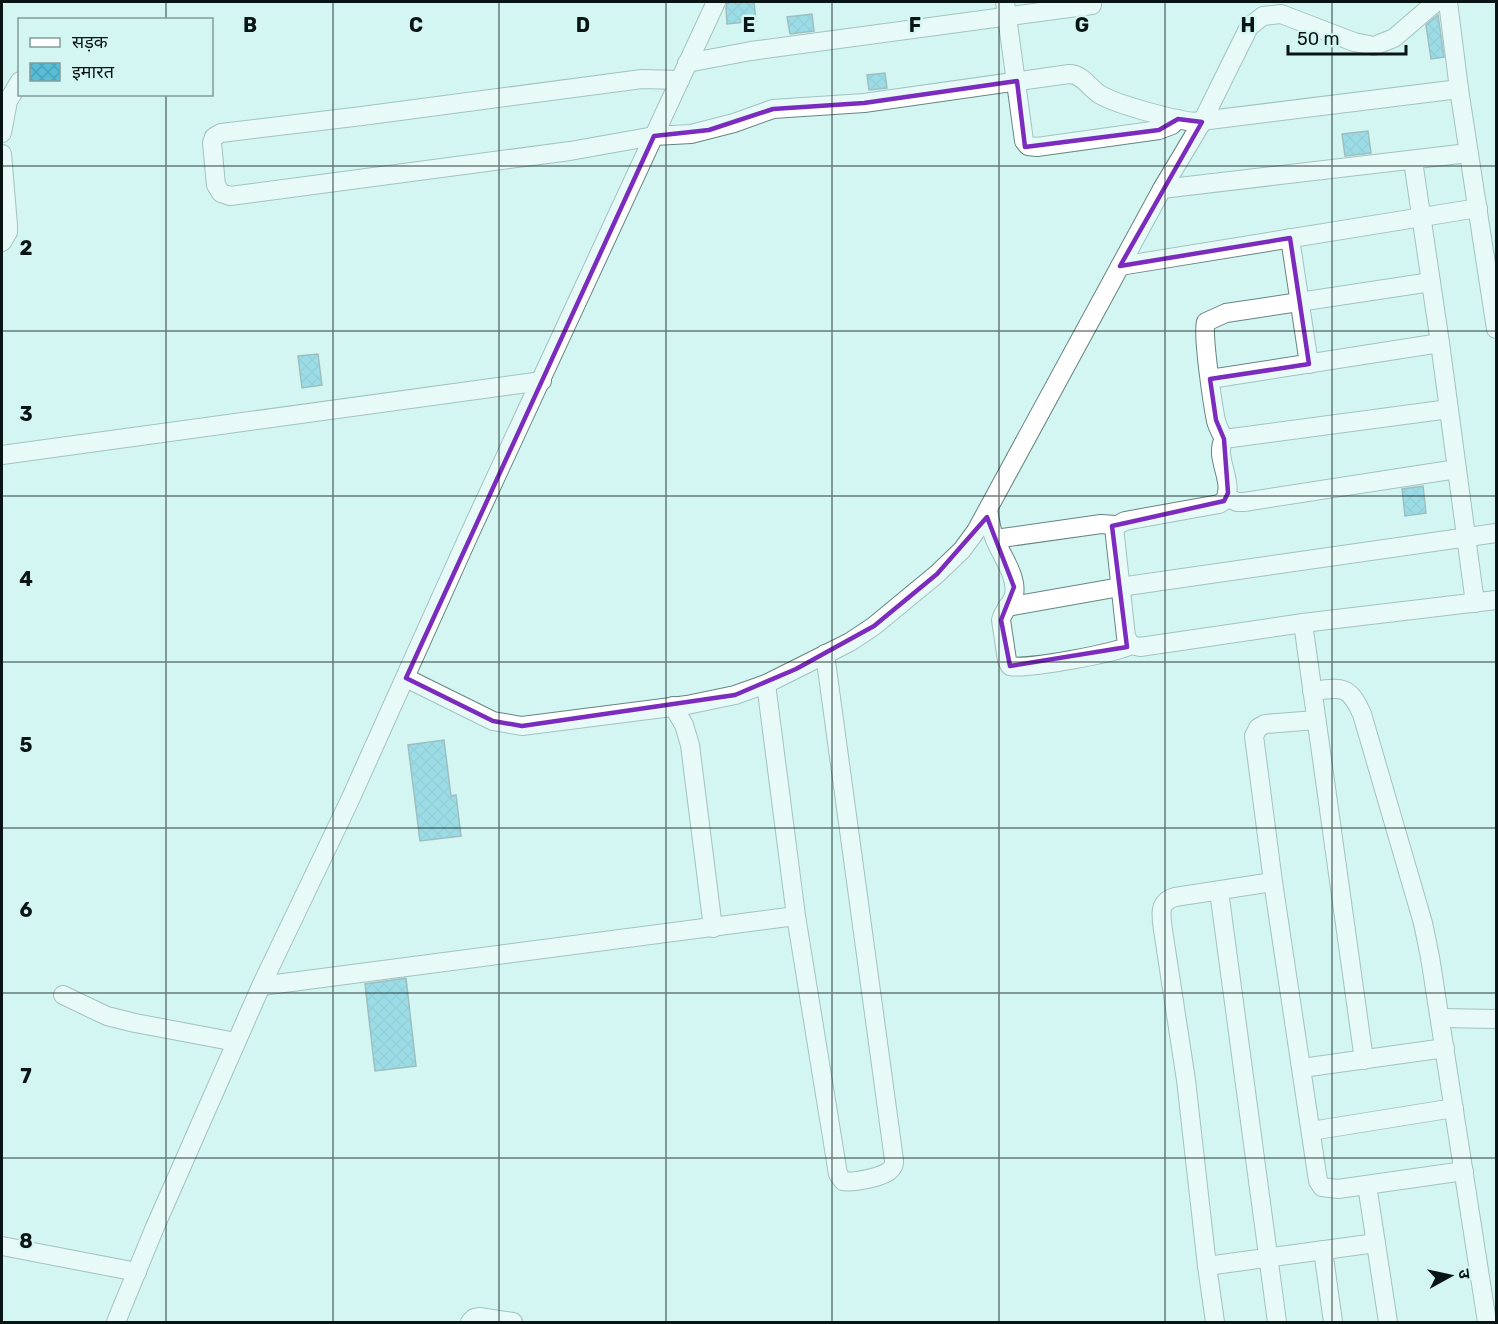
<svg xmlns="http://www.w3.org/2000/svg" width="1498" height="1324" font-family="Rubik,'Noto Sans Devanagari',sans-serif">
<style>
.building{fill:url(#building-cross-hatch);stroke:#5d7a82;stroke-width:1.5}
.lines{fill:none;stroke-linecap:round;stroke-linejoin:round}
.minor-casing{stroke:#658581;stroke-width:20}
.minor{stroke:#fff;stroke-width:18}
.marked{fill:none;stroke:#7b2cbf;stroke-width:4.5;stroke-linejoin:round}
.grid{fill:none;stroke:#091514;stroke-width:1.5;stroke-opacity:0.55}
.grid-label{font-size:20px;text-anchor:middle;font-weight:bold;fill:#091514;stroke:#d3f6f2;stroke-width:5;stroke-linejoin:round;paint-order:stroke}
</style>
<defs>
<pattern id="building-cross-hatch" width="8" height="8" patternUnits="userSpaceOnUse" patternTransform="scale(1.5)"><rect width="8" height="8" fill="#58bed8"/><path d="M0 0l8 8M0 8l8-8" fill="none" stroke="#4ba2b8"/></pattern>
</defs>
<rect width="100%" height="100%" fill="#d3f6f2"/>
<g class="building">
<path d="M727 2H754L756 21 727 24 726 8Z"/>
<path d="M812 14 814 31 790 34 787 17Z"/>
<path d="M1438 15 1444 57 1431 59 1426 25Z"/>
<path d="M885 73 887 88 869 90 867 75Z"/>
<path d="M1368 131 1371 153 1345 156 1342 134Z"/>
<path d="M318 354 322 385 302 388 298 356Z"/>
<path d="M1423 486 1426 513 1405 516 1402 489Z"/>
<path d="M444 740 451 796 456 795 461 836 420 841 408 745Z"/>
<path d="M406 978 416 1066 375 1071 365 984Z"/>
</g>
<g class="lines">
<defs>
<g id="minor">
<path d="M1005 2 1024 141 1028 146 1037 147 1159 130 1172 125 1178 119"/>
<path d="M1448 2 1459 89 1496 329"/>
<path d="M687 63 751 51 1092 5"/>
<path d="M680 80 642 79 362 116 221 133 214 137 212 143 216 185 221 193 230 196 570 151 654 136 691 134 734 123 773 109 864 103 1069 74C1082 74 1089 87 1099 94 1117 105 1172 119 1193 122L1459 89"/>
<path d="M2 133 8 101 20 81"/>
<path d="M2 154 8 225V232L2 242"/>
<path d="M1413 161 1440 343 1475 603"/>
<path d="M1162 189 1468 153"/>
<path d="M1290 238 1309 364"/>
<path d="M1120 266 1478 208"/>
<path d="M1210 379 1440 343"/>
<path d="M1449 409 1224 439C1213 457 1236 483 1224 501L1219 504 1125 521 1114 527 1126 637 1131 645 1140 647 1303 623 1496 600"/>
<path d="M1224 439C1221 433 1218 428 1216 421 1213 406 1202 334 1206 322L1226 313 1431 282"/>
<path d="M2 455 542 381"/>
<path d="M1227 497 1237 502H1244L1457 469"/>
<path d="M988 510C990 519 991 529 994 537 1000 554 1018 576 1014 595 1012 604 1003 610 1001 620L1007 660 1010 666C1025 670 1116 653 1131 645"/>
<path d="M995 539 1101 524 1115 525"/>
<path d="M1007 607 1120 587 1496 533"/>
<path d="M1303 623 1364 1060"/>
<path d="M406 678 493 721 522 726 687 705 735 695 766 684 850 642 874 626 937 574 962 550 976 531 1162 189 1202 122 1249 27 1263 16 1281 14 1354 42 1374 46 1394 38 1436 2"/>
<path d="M766 684 796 916 838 1174 843 1181C852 1183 886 1177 891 1169 894 1166 894 1164 894 1160L825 654"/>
<path d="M1312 691C1342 687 1349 685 1362 714L1423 923 1430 957 1487 1322"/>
<path d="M673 706 684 725 690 745 713 928"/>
<path d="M1316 720 1265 724 1258 728 1254 736 1273 882 1318 1181 1322 1187 1338 1189 1464 1171"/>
<path d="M1219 891 1277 1322"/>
<path d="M261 986 796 916"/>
<path d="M63 995 107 1016 135 1023 236 1042"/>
<path d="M1441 1018 1496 1019"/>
<path d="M1302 1068 1445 1048"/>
<path d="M1311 1131 1454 1108"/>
<path d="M1367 1185 1388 1322"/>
<path d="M2 1246 137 1272"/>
<path d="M1323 1250 1333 1322"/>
<path d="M1207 1266 1376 1243"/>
<path d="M116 1322 155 1227 261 986 349 802 469 535 716 2"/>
<path d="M470 1322 474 1318 479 1317 513 1322"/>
<path d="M1215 1322 1207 1266 1186 1080 1163 930C1161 915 1158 902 1175 897L1273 882"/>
</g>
</defs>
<use href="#minor" class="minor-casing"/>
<use href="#minor" class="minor"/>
</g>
<path d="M0 0H1498V1324H0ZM1017 81 1025 147 1159 130 1178 119 1202 122 1120 266 1290 238 1309 364 1210 379 1216 420 1224 439 1228 493 1224 501 1112 526 1127 647 1010 666 1001 620 1014 587 987 517 937 574 874 626 796 669 735 695 522 726 493 721 406 678 654 136 709 130 773 109 864 103Z" fill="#d3f6f2" fill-opacity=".55" fill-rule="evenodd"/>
<path class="marked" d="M1017 81 1025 147 1159 130 1178 119 1202 122 1120 266 1290 238 1309 364 1210 379 1216 420 1224 439 1228 493 1224 501 1112 526 1127 647 1010 666 1001 620 1014 587 987 517 937 574 874 626 796 669 735 695 522 726 493 721 406 678 654 136 709 130 773 109 864 103Z"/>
<path class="grid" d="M166 2V20M333 2V1322M499 2V1322M666 2V1322M832 2V1322M999 2V1322M1165 2V1322M1332 2V1322M166 94V1322M2 166H1496M2 331H1496M2 496H1496M2 662H1496M2 828H1496M2 993H1496M2 1158H1496"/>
<g class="grid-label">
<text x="250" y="32">B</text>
<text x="416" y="32">C</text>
<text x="583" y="32">D</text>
<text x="749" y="32">E</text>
<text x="915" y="32">F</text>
<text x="1082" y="32">G</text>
<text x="1248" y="32">H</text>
<text x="26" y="255">2</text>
<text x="26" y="421">3</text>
<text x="26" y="586">4</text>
<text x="26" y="752">5</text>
<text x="26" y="917">6</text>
<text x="26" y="1083">7</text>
<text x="26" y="1248">8</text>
</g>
<rect width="1498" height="1324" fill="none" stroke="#091514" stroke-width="6"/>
<rect x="18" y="18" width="195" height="78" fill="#d3f6f2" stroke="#829c99" stroke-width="1.5"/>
<rect x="30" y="38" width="30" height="9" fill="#ffffff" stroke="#829c99" stroke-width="1.5"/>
<text x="72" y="48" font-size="18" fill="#091514">सड़क</text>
<rect x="30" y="63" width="30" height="18" fill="url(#building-cross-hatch)" stroke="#829c99" stroke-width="1.5"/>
<text x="72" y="78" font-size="18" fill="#091514">इमारत</text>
<g transform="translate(1450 1276) rotate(82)" stroke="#d3f6f2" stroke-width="4.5" paint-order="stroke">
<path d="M0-4.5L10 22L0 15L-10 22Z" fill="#091514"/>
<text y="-9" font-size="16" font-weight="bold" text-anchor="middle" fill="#091514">उ</text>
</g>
<path d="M1288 45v9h118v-9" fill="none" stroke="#091514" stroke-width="3"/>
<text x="1297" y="45" font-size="18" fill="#091514" stroke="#d3f6f2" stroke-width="4.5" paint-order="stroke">50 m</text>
</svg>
